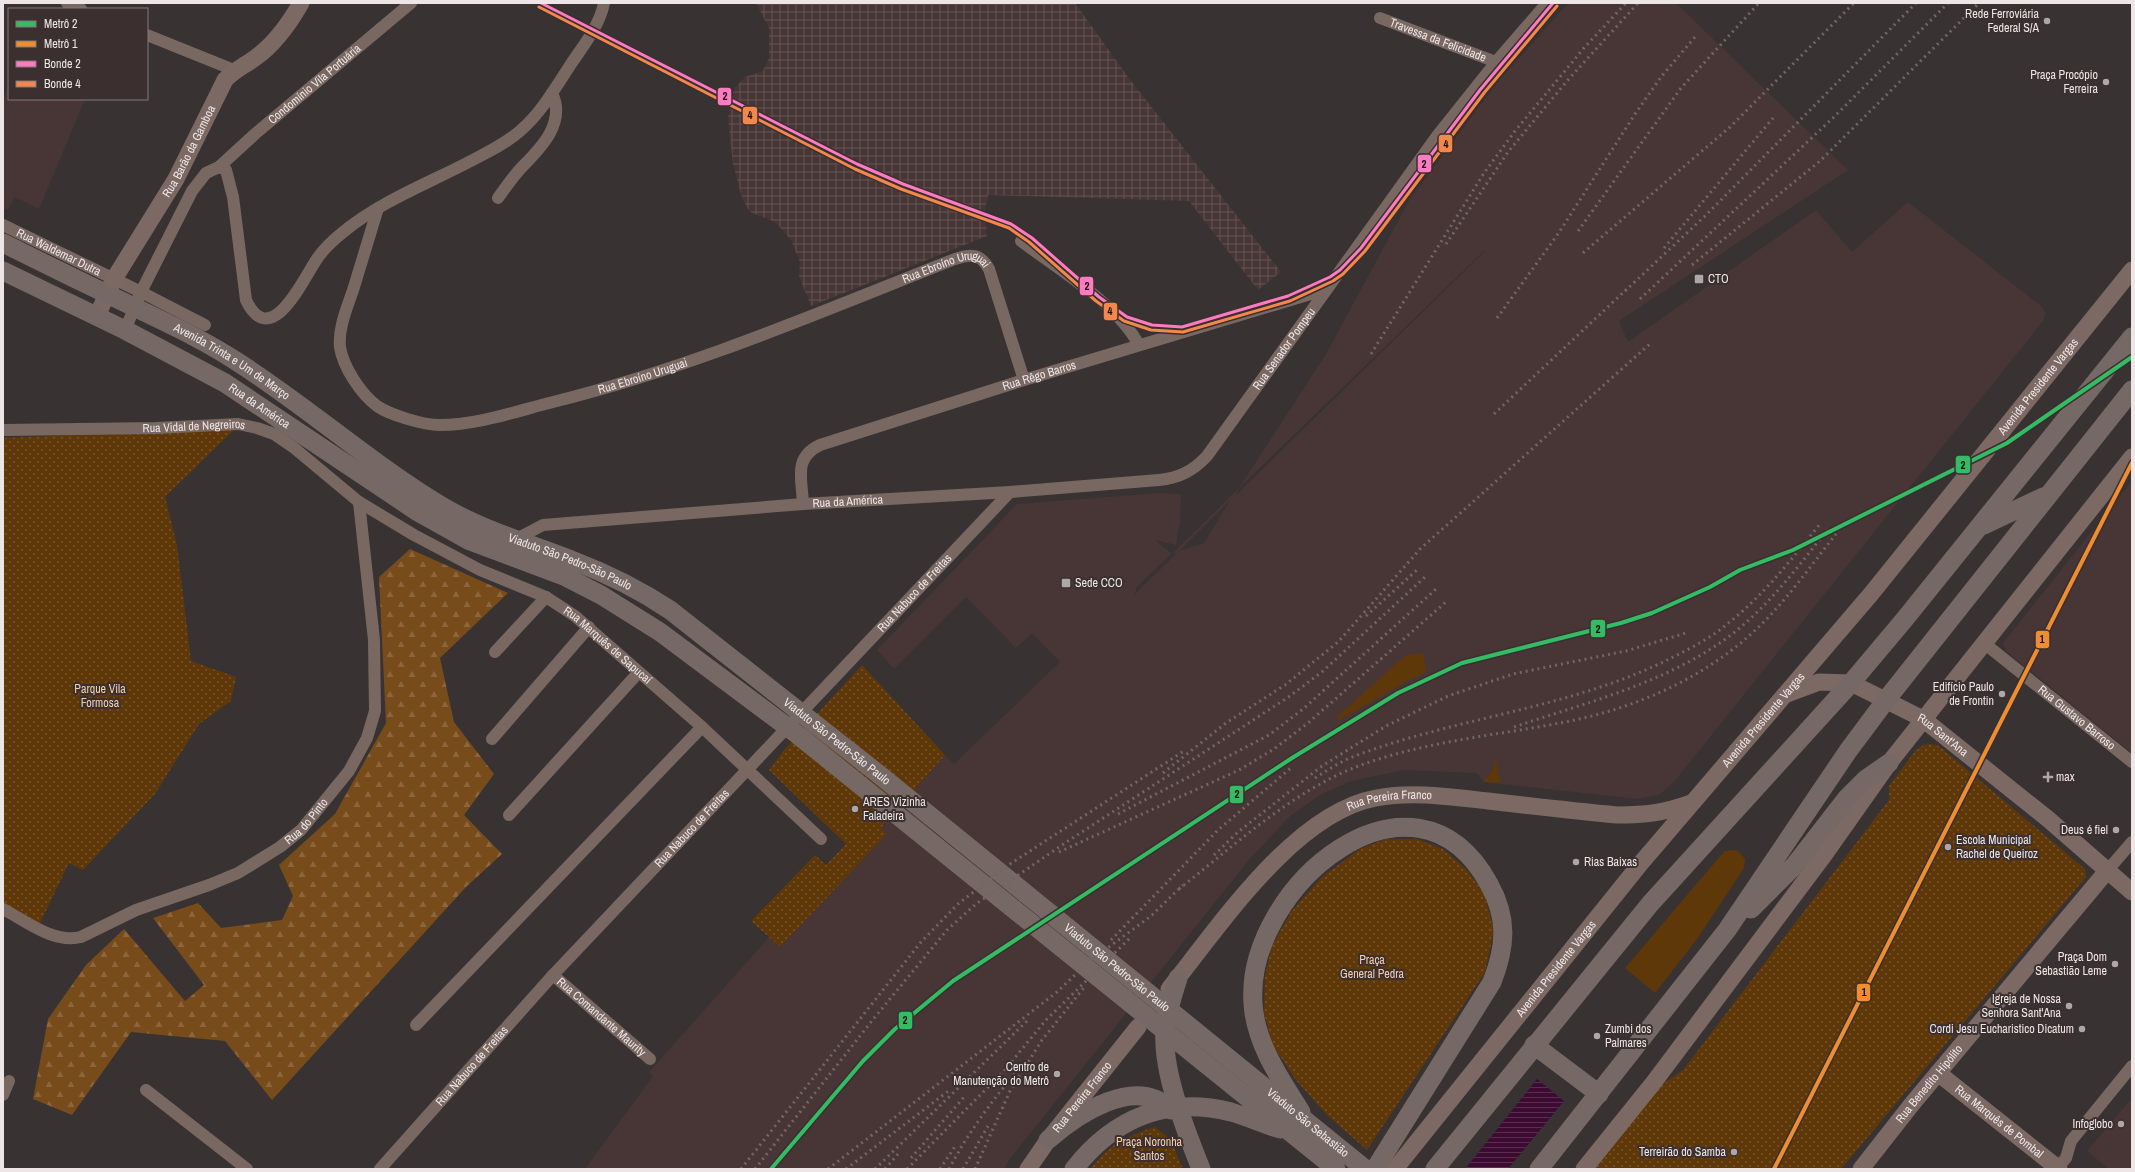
<svg xmlns="http://www.w3.org/2000/svg" width="2135" height="1172" font-family="'Archivo Narrow',sans-serif">
<style>
.built{fill:#483636;fill-rule:evenodd}
.industrial{fill:url(#industrial-grid)}
.grass{fill:#5f3809}
.forest{fill:url(#forest-firs)}
.park{fill:url(#park-dots)}
.water{fill:url(#water-rules)}
.lines{fill:none;stroke-linecap:round;stroke-linejoin:round}
.street{stroke:#796862;stroke-width:12}
.secondary{stroke:#7c6964;stroke-width:17}
.primary{stroke:#766965;stroke-width:19}
.rail{stroke:#706765;stroke-width:3;stroke-dasharray:2 4;stroke-linecap:butt}
.tram-1-casing{stroke:#3b2f2f;stroke-width:6}
.tram-2-casing{stroke:#3b2f2f;stroke-width:6}
.tram-1{stroke:#fe7ac1;stroke-width:3}
.tram-2{stroke:#f4884c;stroke-width:3}
.metro-1-casing{stroke:#3b2f2f;stroke-width:7}
.metro-2-casing{stroke:#3b2f2f;stroke-width:7}
.metro-1{stroke:#34bc64;stroke-width:4}
.metro-2{stroke:#ef8e30;stroke-width:4}
.poi-dot{fill:#aea7a7;stroke:#3b2f2f;stroke-width:1.5}
.labels{text-anchor:middle;dominant-baseline:central;stroke-width:4;stroke-linejoin:round;paint-order:stroke}
.poi-label{font-size:12px;fill:#eee6e6;stroke:#3b2f2f;text-anchor:end}
.street-label{font-size:12px;fill:#eee6e6;stroke:#3b2f2f}
.park-label{font-size:12px;fill:#f3cead;stroke:#3b2f2f}
.line-badge{stroke:#3b2f2f;stroke-width:1.5}
.pale-badge-label{font-size:11px;text-anchor:middle;font-weight:bold;fill:#111}
</style>
<defs>
<pattern id="industrial-grid" width="8" height="8" patternUnits="userSpaceOnUse"><rect width="8" height="8" fill="#483636"/><path d="M0 4h8M4 0v8" fill="none" stroke="#635353"/></pattern>
<pattern id="forest-firs" width="22" height="20" patternUnits="userSpaceOnUse"><rect width="22" height="20" fill="#784b1b"/><path d="M5 1l3.5 6h-7zM16 11l3.5 6h-7z" fill="#8c653c"/></pattern>
<pattern id="park-dots" width="8" height="8" patternUnits="userSpaceOnUse"><rect width="8" height="8" fill="#5f3809"/><path d="M2 2h.1M6 6h.1" fill="none" stroke="#76552d" stroke-width="1.8" stroke-linecap="round"/></pattern>
<pattern id="water-rules" width="6" height="5" patternUnits="userSpaceOnUse"><rect width="6" height="5" fill="#3d0b31"/><path d="M0 2.5h6" fill="none" stroke="#592f4f"/></pattern>
</defs>
<rect width="100%" height="100%" fill="#383232"/>
<g class="built">
<path d="M1568 3H1676L1848 170 1619 321 1628 342 1816 210 1852 252 1908 202 2041 306 2046 313 2043 321 1674 782 1659 795 1637 799 1484 782 1477 773 1404 770 1351 781 1320 795 1289 817 1248 861 1008 1161 1004 1169H585L653 1076 649 1072 769 937 780 947 887 834 881 829 945 755 954 764 1060 662 1032 633 1016 648 966 597 894 669 877 650 1017 504 1159 493 1181 494 1180 521 1176 545 1155 540 1172 554 1239 488 1326 354 1410 199 1496 84ZM1485 250V251L1235 496 1239 488ZM1231 499 1204 543 1179 551ZM1177 553 1134 595 1137 587 1171 554Z"/>
<path d="M9 85V99H85L39 209 15 197 8 210 3 208V99Z"/>
<path d="M2132 481V753L2006 651 2003 643Z"/>
<path d="M2132 1098V1169H2109L2087 1151Z"/>
</g>
<path class="industrial" d="M756 3H1075L1128 77 1281 272 1258 290 1189 201 988 195 985 210 987 236 811 306 799 276 800 262 791 240 778 225 771 220 752 213 748 209 742 198 733 164 728 118 734 89 745 77 763 71 769 58V28Z"/>
<g class="grass">
<path d="M1423 653 1426 672 1407 681 1339 720 1337 717 1406 655Z"/>
<path d="M1496 758 1500 783 1484 782 1493 769Z"/>
<path d="M1734 850 1738 851 1745 859 1744 868 1697 939 1655 993 1625 968 1722 854 1725 851Z"/>
</g>
<path class="forest" d="M410 549 508 593 440 658 454 722 494 774 464 815 502 854 466 887 272 1100 225 1041 131 1032 72 1115 33 1099 48 1019 86 965 124 929 185 1001 204 985 153 918 198 903 221 928 282 920 293 896 279 865 335 814 386 723 379 577Z"/>
<g class="park">
<path d="M236 428 165 497 177 545 191 661 236 677 231 701 199 724 155 794 83 870 69 863 39 925 3 906V438Z"/>
<path d="M862 665 945 755 881 828 887 834 780 947 751 921 815 855 826 865 846 844 769 770 784 750Z"/>
<path d="M1930 744 1939 746 2085 869 2086 877 1841 1169H1595L1660 1086 1683 1070 1889 800V786L1916 750 1924 745Z"/>
<path d="M1386 839H1417L1443 849 1466 869 1484 893 1494 930 1485 972 1367 1150 1327 1115 1295 1079 1273 1045 1264 1013 1265 977 1271 948 1291 912 1322 877 1360 849Z"/>
<path d="M1155 1127 1170 1139 1183 1169H1090C1109 1145 1126 1136 1155 1127Z"/>
</g>
<path class="water" d="M1537 1079 1564 1101 1508 1169H1465Z"/>
<g class="lines">
<g class="street">
<path d="M67 3 81 9"/>
<path id="s1" d="M1380 18 1496 62"/>
<path d="M147 35 234 70"/>
<path d="M219 167 226 170 233 197 246 300C270 351 302 282 315 262 321 252 332 241 342 233 378 203 424 185 465 164 484 154 504 145 520 131 541 113 556 87 571 64 583 46 600 25 604 3"/>
<path d="M498 198C506 187 514 175 523 166 542 147 566 122 552 93"/>
<path id="s2" d="M378 208C370 234 362 261 354 287 348 306 338 327 340 347 343 367 361 394 377 406 390 415 423 425 440 425 478 425 517 411 553 402 691 368 823 311 955 259 971 254 980 253 989 269L1024 380"/>
<path id="s3" d="M3 225 141 292 205 325"/>
<path d="M1021 241C1058 269 1117 304 1139 345"/>
<path id="s4" d="M125 330 141 292 192 191 206 173 219 167 255 134 411 3"/>
<path id="s5" d="M3 430 156 428 238 424 257 428 274 434 293 447 359 502 414 535 480 570 546 597 575 616 702 727 821 839"/>
<path id="s6" d="M803 504C802 478 793 458 820 445L1024 380 1324 290"/>
<path id="s7" d="M515 544 522 536 543 525 803 504 1010 492 1159 480C1179 478 1193 471 1207 456L1437 136 1496 62 1547 3"/>
<path id="s8" d="M1984 643 2132 762"/>
<path d="M495 652 546 597"/>
<path d="M492 739 589 627"/>
<path d="M509 815 639 672"/>
<path d="M2107 871 2132 842"/>
<path id="s9" d="M3 909C26 921 54 944 81 937L136 910 209 885 238 873 280 847 301 830 349 771 367 738 375 711 374 640 359 502"/>
<path id="s10" d="M553 975 650 1059"/>
<path d="M416 1025 702 727"/>
<path d="M146 1090 247 1169"/>
<path d="M3 1095 9 1081"/>
<path id="s11" d="M380 1169 553 975 1010 492"/>
<path d="M2057 1169 2066 1158 2071 1141 2132 1066"/>
</g>
<g class="secondary">
<path id="s12" d="M97 316 114 279 176 179 225 80C234 70 244 66 255 58 275 44 289 24 301 3"/>
<path id="s13" d="M1787 694 1819 682 1851 683 1923 719 2048 819 2132 892"/>
<path id="s14" d="M1169 989C1219 927 1294 813 1376 798 1413 791 1451 797 1488 801 1531 806 1574 811 1617 815 1646 815 1663 813 1691 803"/>
<path id="s15" d="M1938 1073 2059 1169"/>
<path id="s16" d="M1028 1169 1048 1140 1138 1027"/>
<path id="s17" d="M1395 1169 1641 863 1871 594 2132 270"/>
<path d="M1584 1169 1654 1082 1822 858 1889 763 2132 457"/>
<path id="s18" d="M1861 1169 1912 1104 2107 871"/>
</g>
<g class="primary">
<path id="s19" d="M3 243C47 265 90 286 134 307 169 324 204 340 236 361 307 406 371 464 443 507 484 531 531 544 574 561 608 574 640 590 670 610L876 772 1365 1169"/>
<path id="s20" d="M3 271 125 330 225 383 418 512 468 540 564 576 601 595 660 632 798 735 1336 1169"/>
<path d="M1984 525 2043 497"/>
<path d="M1751 909 1794 866 1846 799 1866 779 1889 763"/>
<path d="M1178 978C1173 995 1167 1012 1165 1031 1162 1072 1186 1131 1201 1169"/>
<path d="M1534 1045 1599 1094"/>
<path d="M1301 1112C1281 1080 1255 1043 1253 1003 1245 887 1414 747 1489 884 1508 918 1506 946 1492 982L1375 1169"/>
<path d="M1048 1140C1076 1115 1136 1074 1171 1110"/>
<path d="M1074 1169C1114 1118 1167 1096 1231 1112 1248 1117 1264 1124 1280 1129"/>
<path d="M1435 1169 1650 904 1851 683 1904 620 2132 337"/>
<path d="M1539 1169 1727 930 1848 751 1886 700 2132 390"/>
</g>
<g class="rail">
<path d="M1578 231 1681 88 1759 3"/>
<path d="M1446 244 1508 152 1567 81 1638 3"/>
<path d="M1664 248 1773 118"/>
<path d="M1583 253 1730 127 1854 3"/>
<path d="M1692 265 1820 161 1979 3"/>
<path d="M1625 291 1704 217 1916 3"/>
<path d="M1640 299 1835 116 1948 3"/>
<path d="M1497 318 1558 234 1635 114 1661 77 1695 37"/>
<path d="M1371 354 1484 173 1515 131 1584 48 1626 3"/>
<path d="M1494 414 1629 287"/>
<path d="M1366 616 1418 569"/>
<path d="M1514 727C1588 702 1667 683 1731 635 1770 605 1799 565 1829 528"/>
<path d="M1163 773 1226 723 1285 685 1338 642 1420 549 1652 342"/>
<path d="M1315 778C1328 770 1341 761 1355 756 1455 718 1564 709 1661 663 1683 652 1707 641 1726 625 1763 596 1791 560 1820 524"/>
<path d="M1118 814 1269 735 1303 709 1436 589"/>
<path d="M1059 852 1239 770 1274 749 1308 723 1447 601"/>
<path d="M1214 855 1238 832 1322 766 1386 726 1448 696 1513 674 1626 651 1686 633"/>
<path d="M1179 889C1231 848 1293 791 1356 767 1421 742 1492 736 1560 723 1641 708 1720 672 1775 610 1797 586 1816 559 1836 534"/>
<path d="M1111 940 1218 830 1292 767"/>
<path d="M1094 958 1151 916 1183 885"/>
<path d="M911 1158 964 1097"/>
<path d="M741 1169 921 942 958 904 1010 864 1184 751"/>
<path d="M755 1169 875 1017 947 930 976 904 1065 843 1290 696 1323 671 1425 577"/>
<path d="M828 1169 1057 992 1097 954"/>
<path d="M846 1169 951 1089"/>
<path d="M875 1169 1027 1021"/>
<path d="M885 1169 898 1154"/>
<path d="M907 1169 1004 1071 1045 1021 1132 936"/>
<path d="M940 1169 956 1145"/>
<path d="M949 1169C968 1133 991 1102 1017 1071"/>
<path d="M963 1169 988 1126"/>
<path d="M975 1169 1010 1091 1042 1040 1086 985"/>
</g>
<defs>
<path id="tram-1" d="M541 3 857 164 903 184 1011 224 1032 238 1099 297 1127 317 1152 325 1182 327 1288 296 1330 277 1340 270 1361 248 1480 90 1553 3"/>
<path id="tram-2" d="M539 7 855 169 901 189 1009 228 1029 242 1096 301 1124 321 1151 330 1183 332 1290 301 1333 281 1343 274 1365 251 1484 93 1557 6"/>
</defs>
<use href="#tram-1" class="tram-1-casing"/>
<use href="#tram-2" class="tram-2-casing"/>
<use href="#tram-1" class="tram-1"/>
<use href="#tram-2" class="tram-2"/>
<defs>
<path id="metro-1" d="M771 1169 863 1061 895 1029 953 981 1292 758 1398 693 1462 663 1621 623 1652 613 1710 587 1740 570 1793 550 2007 443 2132 357"/>
<path id="metro-2" d="M1774 1169 2132 463"/>
</defs>
<use href="#metro-1" class="metro-1-casing"/>
<use href="#metro-2" class="metro-2-casing"/>
<use href="#metro-1" class="metro-1"/>
<use href="#metro-2" class="metro-2"/>
</g>
<g class="poi-dot">
<circle cx="2047" cy="21" r="4"/>
<circle cx="2106" cy="82" r="4"/>
<rect x="1694" y="274" width="10" height="10" rx="2"/>
<rect x="1061" y="578" width="10" height="10" rx="2"/>
<circle cx="2002" cy="694" r="4"/>
<path d="M2046 771h4v4h4v4h-4v4h-4v-4h-4v-4h4z"/>
<circle cx="855" cy="809" r="4"/>
<circle cx="2116" cy="830" r="4"/>
<circle cx="1948" cy="847" r="4"/>
<circle cx="1576" cy="862" r="4"/>
<circle cx="2115" cy="964" r="4"/>
<circle cx="2069" cy="1006" r="4"/>
<circle cx="2082" cy="1029" r="4"/>
<circle cx="1597" cy="1036" r="4"/>
<circle cx="1057" cy="1074" r="4"/>
<circle cx="2121" cy="1124" r="4"/>
<circle cx="1734" cy="1152" r="4"/>
</g>
<g class="labels">
<g class="poi-label">
<text x="2039" y="14">Rede Ferroviária<tspan x="2039" dy="14">Federal S/A</tspan></text>
<text x="2098" y="75">Praça Procópio<tspan x="2098" dy="14">Ferreira</tspan></text>
<text x="1708" y="279" text-anchor="start">CTO</text>
<text x="1075" y="583" text-anchor="start">Sede CCO</text>
<text x="1994" y="687">Edifício Paulo<tspan x="1994" dy="14">de Frontin</tspan></text>
<text x="2056" y="777" text-anchor="start">max</text>
<text x="863" y="802" text-anchor="start">ARES Vizinha<tspan x="863" dy="14">Faladeira</tspan></text>
<text x="2108" y="830">Deus é fiel</text>
<text x="1956" y="840" text-anchor="start">Escola Municipal<tspan x="1956" dy="14">Rachel de Queiroz</tspan></text>
<text x="1584" y="862" text-anchor="start">Rias Baixas</text>
<text x="2107" y="957">Praça Dom<tspan x="2107" dy="14">Sebastião Leme</tspan></text>
<text x="2061" y="999">Igreja de Nossa<tspan x="2061" dy="14">Senhora Sant'Ana</tspan></text>
<text x="1605" y="1029" text-anchor="start">Zumbi dos<tspan x="1605" dy="14">Palmares</tspan></text>
<text x="2074" y="1029">Cordi Jesu Eucharistico Dicatum</text>
<text x="1049" y="1067">Centro de<tspan x="1049" dy="14">Manutenção do Metrô</tspan></text>
<text x="2113" y="1124">Infoglobo</text>
<text x="1726" y="1152">Terreirão do Samba</text>
</g>
<g class="street-label">
<text stroke="none"><textPath href="#s1" startOffset="62">Travessa da Felicidade</textPath></text>
<text stroke="none"><textPath href="#s4" startOffset="318">Condomínio Vila Portuária</textPath></text>
<text stroke="none"><textPath href="#s12" startOffset="189">Rua Barão da Gamboa</textPath></text>
<text stroke="none"><textPath href="#s3" startOffset="62">Rua Waldemar Dutra</textPath></text>
<text stroke="none"><textPath href="#s2" startOffset="815">Rua Ebroíno Uruguai</textPath></text>
<text stroke="none"><textPath href="#s7" startOffset="839">Rua Senador Pompeu</textPath></text>
<text stroke="none"><textPath href="#s19" startOffset="258">Avenida Trinta e Um de Março</textPath></text>
<text stroke="none"><textPath href="#s2" startOffset="491">Rua Ebroíno Uruguai</textPath></text>
<text stroke="none"><textPath href="#s6" startOffset="297">Rua Rêgo Barros</textPath></text>
<text stroke="none"><textPath href="#s17" startOffset="1013">Avenida Presidente Vargas</textPath></text>
<text stroke="none"><textPath href="#s20" startOffset="290">Rua da América</textPath></text>
<text stroke="none"><textPath href="#s5" startOffset="191">Rua Vidal de Negreiros</textPath></text>
<text stroke="none"><textPath href="#s7" startOffset="340">Rua da América</textPath></text>
<text stroke="none"><textPath href="#s19" startOffset="653">Viaduto São Pedro-São Paulo</textPath></text>
<text stroke="none"><textPath href="#s11" startOffset="786">Rua Nabuco de Freitas</textPath></text>
<text stroke="none"><textPath href="#s5" startOffset="670">Rua Marquês de Sapucaí</textPath></text>
<text stroke="none"><textPath href="#s8" startOffset="119">Rua Gustavo Barroso</textPath></text>
<text stroke="none"><textPath href="#s17" startOffset="581">Avenida Presidente Vargas</textPath></text>
<text stroke="none"><textPath href="#s13" startOffset="172">Rua Sant'Ana</textPath></text>
<text stroke="none"><textPath href="#s19" startOffset="977">Viaduto São Pedro-São Paulo</textPath></text>
<text stroke="none"><textPath href="#s14" startOffset="300">Rua Pereira Franco</textPath></text>
<text stroke="none"><textPath href="#s9" startOffset="341">Rua do Pinto</textPath></text>
<text stroke="none"><textPath href="#s11" startOffset="462">Rua Nabuco de Freitas</textPath></text>
<text stroke="none"><textPath href="#s19" startOffset="1337">Viaduto São Pedro-São Paulo</textPath></text>
<text stroke="none"><textPath href="#s17" startOffset="257">Avenida Presidente Vargas</textPath></text>
<text stroke="none"><textPath href="#s10" startOffset="64">Rua Comandante Maurity</textPath></text>
<text stroke="none"><textPath href="#s11" startOffset="138">Rua Nabuco de Freitas</textPath></text>
<text stroke="none"><textPath href="#s18" startOffset="109">Rua Benedito Hipólito</textPath></text>
<text stroke="none"><textPath href="#s16" startOffset="90">Rua Pereira Franco</textPath></text>
<text stroke="none"><textPath href="#s15" startOffset="78">Rua Marquês de Pombal</textPath></text>
<text stroke="none"><textPath href="#s19" startOffset="1583">Viaduto São Sebastião</textPath></text>
</g>
<g class="park-label">
<text x="100" y="689">Parque Vila<tspan x="100" dy="14">Formosa</tspan></text>
<text x="1372" y="960">Praça<tspan x="1372" dy="14">General Pedra</tspan></text>
<text x="1149" y="1142">Praça Noronha<tspan x="1149" dy="14">Santos</tspan></text>
</g>
</g>
<g class="line-badge">
<rect x="717" y="87" width="15" height="19" rx="4" fill="#fe7ac1"/>
<rect x="742" y="106" width="16" height="19" rx="4" fill="#f4884c"/>
<rect x="1438" y="134" width="15" height="19" rx="4" fill="#f4884c"/>
<rect x="1417" y="154" width="15" height="19" rx="4" fill="#fe7ac1"/>
<rect x="1079" y="276" width="15" height="20" rx="4" fill="#fe7ac1"/>
<rect x="1103" y="302" width="15" height="19" rx="4" fill="#f4884c"/>
<rect x="1955" y="455" width="16" height="19" rx="4" fill="#34bc64"/>
<rect x="1590" y="619" width="16" height="19" rx="4" fill="#34bc64"/>
<rect x="2035" y="630" width="15" height="19" rx="4" fill="#ef8e30"/>
<rect x="1229" y="785" width="15" height="19" rx="4" fill="#34bc64"/>
<rect x="1856" y="983" width="15" height="19" rx="4" fill="#ef8e30"/>
<rect x="898" y="1011" width="15" height="19" rx="4" fill="#34bc64"/>
</g>
<g class="pale-badge-label">
<text x="725" y="100">2</text>
<text x="750" y="119">4</text>
<text x="1446" y="148">4</text>
<text x="1424" y="168">2</text>
<text x="1087" y="290">2</text>
<text x="1110" y="315">4</text>
<text x="1963" y="469">2</text>
<text x="1598" y="633">2</text>
<text x="2042" y="643">1</text>
<text x="1237" y="798">2</text>
<text x="1864" y="996">1</text>
<text x="905" y="1024">2</text>
</g>
<rect width="2135" height="1172" fill="none" stroke="#eee6e6" stroke-width="8"/>
<rect x="8" y="8" width="140" height="92" fill="#3b2f2f" stroke="#837878"/>
<rect x="16" y="21" width="20" height="6" fill="#34bc64" stroke="#837878"/>
<text x="44" y="28" font-size="12" fill="#eee6e6">Metrô 2</text>
<rect x="16" y="41" width="20" height="6" fill="#ef8e30" stroke="#837878"/>
<text x="44" y="48" font-size="12" fill="#eee6e6">Metrô 1</text>
<rect x="16" y="61" width="20" height="6" fill="#fe7ac1" stroke="#837878"/>
<text x="44" y="68" font-size="12" fill="#eee6e6">Bonde 2</text>
<rect x="16" y="81" width="20" height="6" fill="#f4884c" stroke="#837878"/>
<text x="44" y="88" font-size="12" fill="#eee6e6">Bonde 4</text>
</svg>
